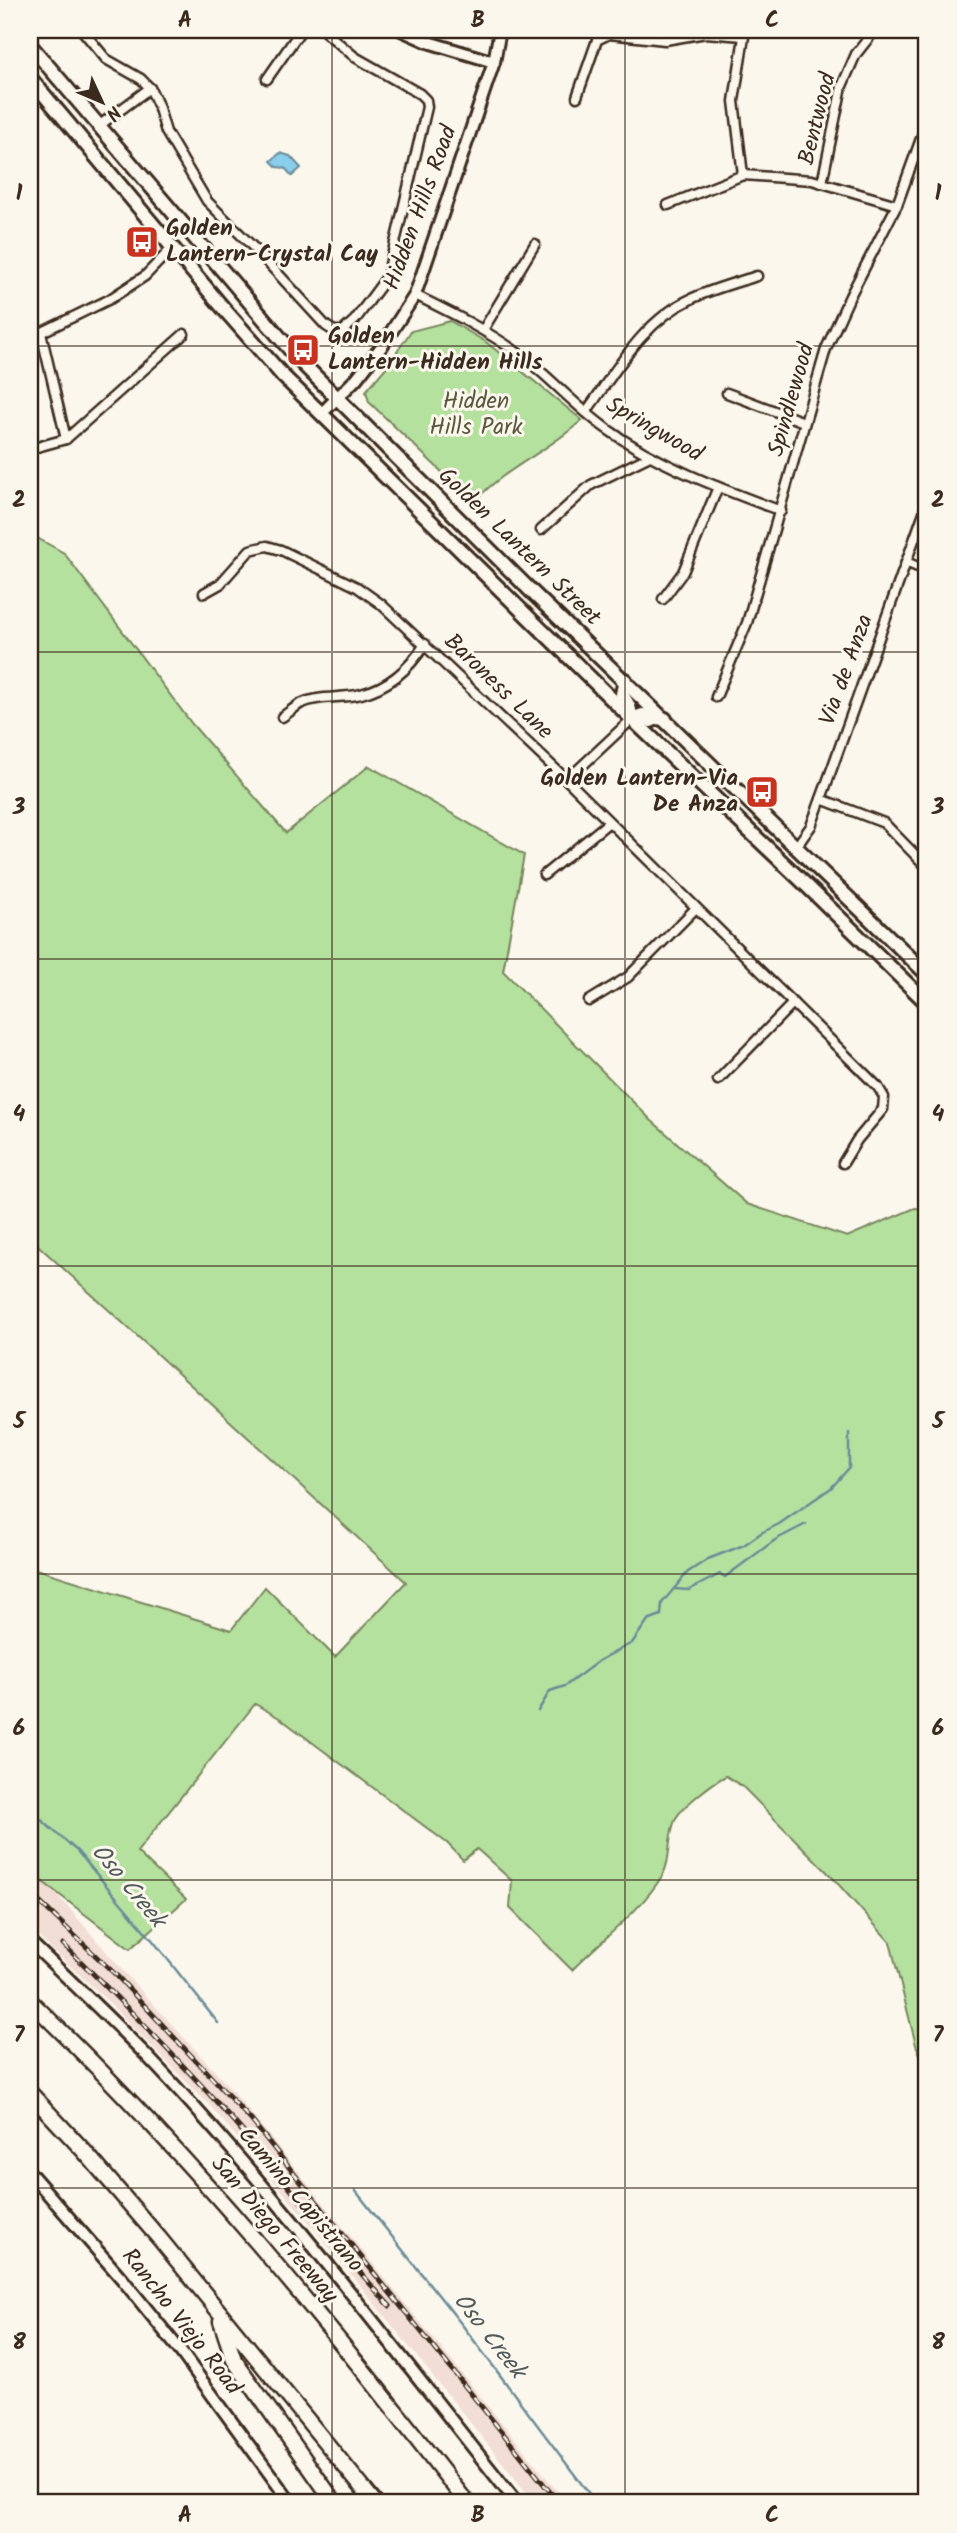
<svg xmlns="http://www.w3.org/2000/svg" width="957" height="2533" font-family="Kalam,sans-serif">
<style>
.built{fill:#f2ded5}
.green{fill:#b4e19e;stroke:#78865e;stroke-width:2}
.water{fill:#89ceea;stroke:#6a8c98;stroke-width:2}
.lines{fill:none;stroke-linecap:round;stroke-linejoin:round}
.stream{stroke:#6a8c98;stroke-width:2.5}
.street-casing{stroke:#3b2a1e;stroke-width:13}
.secondary-casing{stroke:#3b2a1e;stroke-width:16}
.primary-casing{stroke:#3b2a1e;stroke-width:18}
.highway-casing{stroke:#3b2a1e;stroke-width:19}
.street{stroke:#fbf7ec;stroke-width:8}
.secondary{stroke:#fbf7ec;stroke-width:10}
.primary{stroke:#fbf7ec;stroke-width:12}
.highway{stroke:#fbf7ec;stroke-width:14}
.rail-casing{stroke:#3b2a1e;stroke-width:5}
.rail{stroke:#fbf7ec;stroke-width:2.5;stroke-dasharray:8;stroke-linecap:butt}
.grid{fill:none;stroke:#3b2a1e;stroke-width:2;stroke-opacity:0.55}
.labels{text-anchor:middle;dominant-baseline:central;stroke-width:6;stroke-linejoin:round;paint-order:stroke}
.street-label{font-size:23px;fill:#3b2a1e;stroke:#fbf7ec}
.poi-label{font-size:23px;font-weight:bold;fill:#3b2a1e;stroke:#fbf7ec;text-anchor:start}
.park-label{font-size:23px;fill:#59583e;stroke:#fbf7ec}
.water-label{font-size:24px;font-style:italic;fill:#525b5b;stroke:#fbf7ec}
.neatline{fill:none;stroke:#3b2a1e;stroke-width:2.5}
.grid-label{font-size:23px;text-anchor:middle;font-weight:bold;fill:#3b2a1e}
</style>
<rect width="100%" height="100%" fill="#fbf7ec"/>
<filter id="ink" filterUnits="userSpaceOnUse"><feTurbulence type="fractalNoise" baseFrequency=".0143" numOctaves="2"/><feDisplacementMap in="SourceGraphic" scale="14" xChannelSelector="R" yChannelSelector="G"/><feConvolveMatrix kernelMatrix="1 2 1 2 8 2 1 2 1" color-interpolation-filters="sRGB"/></filter>
<g filter="url(#ink)">
<path class="built" d="M30 1863 124 1972 230 2088 567 2503H535L308 2221 211 2107 97 1991 30 1929Z"/>
<g class="green">
<path d="M450 321 486 342 582 420C549 451 506 467 475 501L446 476 369 402 366 391 388 365 411 331Z"/>
<path d="M30 534 64 553 192 724 286 833 369 766 524 855 503 971 652 1121 747 1204 847 1237 915 1208 927 1209V2071L916 2045 890 1942 831 1876 743 1787 726 1776C713 1782 683 1806 676 1818 667 1835 672 1860 662 1876 639 1913 602 1939 572 1970L510 1908 512 1881 477 1849 463 1860 447 1843 281 1719 255 1704 137 1852 186 1899 130 1949 30 1872V1567L231 1630 265 1587 335 1657 406 1582 30 1238Z"/>
</g>
<path class="water" d="M280 153 290 156 301 168 292 176 285 168 277 167 271 161Z"/>
<g class="lines">
<g class="stream">
<path d="M674 1589 689 1590 720 1574 725 1577 775 1540 806 1524"/>
<path d="M538 1711 550 1691 565 1686 600 1660 632 1643 648 1620 661 1615 662 1603 688 1572 708 1559 744 1545 761 1533 779 1524 831 1488 849 1468V1433"/>
<path d="M30 1810 77 1851 154 1942 218 2023"/>
<path d="M355 2190 463 2326 596 2503"/>
</g>
<defs>
<g id="street">
<path d="M82 30 106 59 141 79 150 88 158 105 166 132 207 201 259 253 326 326 334 331H343L355 320 387 277 427 107 426 100 420 94 355 57 323 30"/>
<path d="M267 79 301 30"/>
<path d="M577 97 597 40 609 34 665 40 706 33 743 36"/>
<path d="M100 125 150 88"/>
<path d="M743 175 734 101 745 30"/>
<path d="M822 183 842 86 856 54 875 30"/>
<path d="M668 205 743 175 812 180 897 205"/>
<path d="M415 295C452 313 488 331 522 356 551 378 576 407 607 429 659 466 722 489 781 511"/>
<path d="M483 330 535 244"/>
<path d="M41 333 66 439"/>
<path d="M30 338 110 299 145 276 172 248"/>
<path d="M727 393 804 422"/>
<path d="M586 412C616 371 643 321 691 299 712 289 735 283 757 276"/>
<path d="M30 449 66 439 184 334"/>
<path d="M541 530 591 485 650 456"/>
<path d="M906 562 927 571"/>
<path d="M204 593 220 584 250 550 267 546 281 550 357 587 381 604 567 780 878 1087 884 1097 883 1109 857 1140 843 1163"/>
<path d="M663 599 683 572 718 487"/>
<path d="M716 697 747 623 826 349 850 296 897 205 927 122"/>
<path d="M282 717C288 713 294 708 300 704 319 695 341 699 361 694 389 687 410 668 425 644"/>
<path d="M567 780 632 719"/>
<path d="M821 799 884 823 927 867"/>
<path d="M796 847 811 826 821 799 927 504"/>
<path d="M544 875 608 823"/>
<path d="M589 1001 628 977 696 908"/>
<path d="M718 1080 793 1003"/>
</g>
<g id="secondary">
<path d="M401 30 428 42 494 62"/>
<path d="M321 414 356 379 382 346 415 295 494 62 500 30"/>
<path d="M30 1942C70 1980 110 2018 148 2057 281 2197 397 2353 517 2503"/>
<path d="M30 2173 123 2280 178 2348 291 2503"/>
</g>
<g id="primary">
<path d="M30 45 299 360 531 591 927 974"/>
<path d="M30 78 224 309 283 376 632 719 803 882 927 1003"/>
<path d="M625 680 622 694 629 706 632 719"/>
<path d="M632 719 643 715 651 721 657 718 665 719"/>
</g>
<g id="highway">
<path d="M30 2001C190 2154 332 2327 467 2503"/>
<path d="M30 2093 84 2151 159 2238 375 2503"/>
<path d="M221 2321 234 2360 335 2503"/>
</g>
</defs>
<use href="#street" class="street-casing"/>
<use href="#secondary" class="secondary-casing"/>
<use href="#primary" class="primary-casing"/>
<use href="#highway" class="highway-casing"/>
<use href="#street" class="street"/>
<use href="#secondary" class="secondary"/>
<use href="#primary" class="primary"/>
<use href="#highway" class="highway"/>
<defs>
<g id="rail">
<path d="M30 1893 117 1976 251 2120 559 2503"/>
<path d="M63 1944C120 2000 176 2056 229 2116 284 2178 334 2245 390 2306"/>
</g>
</defs>
<use href="#rail" class="rail-casing"/>
<use href="#rail" class="rail"/>
</g>
</g>
<path class="grid" d="M332 30V2503M625 30V2503M30 346H927M30 652H927M30 959H927M30 1266H927M30 1574H927M30 1880H927M30 2188H927"/>
<defs>
<symbol id="bus-square" viewBox="-11 -11 22 22"><rect x="-9" y="-9" width="18" height="18" rx="4" fill="#c8321e" stroke="#fbf7ec"/><path d="M-5-6H5V4H4V6H2V4H-2V6H-4V4H-5ZM-3.5-4V0h7V-4ZM-3.5 1.2v1.5H-2V1.2ZM2 1.2v1.5H3.5V1.2Z" fill="#fff"/></symbol>
</defs>
<g fill-rule="evenodd">
<use href="#bus-square" x="123" y="223" width="38" height="38"/>
<use href="#bus-square" x="284" y="331" width="38" height="38"/>
<use href="#bus-square" x="743" y="773" width="38" height="38"/>
</g>
<g class="labels">
<g class="street-label">
<text transform="translate(818 119) rotate(-76)">Bentwood</text>
<text transform="translate(421 208) rotate(-70)">Hidden Hills Road</text>
<text transform="translate(792 400) rotate(-74)">Spindlewood</text>
<text transform="translate(654 430) rotate(30)">Springwood</text>
<text transform="translate(519 547) rotate(44)">Golden Lantern Street</text>
<text transform="translate(847 670) rotate(-70)">Via de Anza</text>
<text transform="translate(498 687) rotate(44)">Baroness Lane</text>
<text transform="translate(300 2200) rotate(50)">Camino Capistrano</text>
<text transform="translate(274 2230) rotate(50)">San Diego Freeway</text>
<text transform="translate(181 2322) rotate(52)">Rancho Viejo Road</text>
</g>
<g class="poi-label">
<text x="166" y="229">Golden<tspan x="166" dy="26">Lantern-Crystal Cay</tspan></text>
<text x="328" y="337">Golden<tspan x="328" dy="26">Lantern-Hidden Hills</tspan></text>
<text x="738" y="779" text-anchor="end">Golden Lantern-Via<tspan x="738" dy="26">De Anza</tspan></text>
</g>
<g class="park-label">
<text x="476" y="402">Hidden<tspan x="476" dy="26">Hills Park</tspan></text>
</g>
<g class="water-label">
<text transform="translate(128 1886) rotate(50)">Oso Creek</text>
<text transform="translate(489 2336) rotate(52)">Oso Creek</text>
</g>
</g>
<rect width="957" height="2533" fill="none" stroke="#fbf7ec" stroke-width="77"/>
<g transform="translate(102 102) rotate(134)" stroke="#fbf7ec" stroke-width="5" paint-order="stroke">
<path d="M0-5L12 26L0 18L-12 26Z" fill="#3b2a1e"/>
<text y="-10" font-size="19" font-weight="bold" text-anchor="middle" fill="#3b2a1e">N</text>
</g>
<rect x="38" y="38" width="880" height="2456" class="neatline"/>
<g class="grid-label">
<text x="185" y="27">A</text>
<text x="478" y="27">B</text>
<text x="772" y="27">C</text>
<text x="19" y="200">1</text>
<text x="938" y="200">1</text>
<text x="19" y="507">2</text>
<text x="938" y="507">2</text>
<text x="19" y="814">3</text>
<text x="938" y="814">3</text>
<text x="19" y="1121">4</text>
<text x="938" y="1121">4</text>
<text x="19" y="1428">5</text>
<text x="938" y="1428">5</text>
<text x="19" y="1735">6</text>
<text x="938" y="1735">6</text>
<text x="19" y="2042">7</text>
<text x="938" y="2042">7</text>
<text x="19" y="2349">8</text>
<text x="938" y="2349">8</text>
<text x="185" y="2522">A</text>
<text x="478" y="2522">B</text>
<text x="772" y="2522">C</text>
</g>
</svg>
